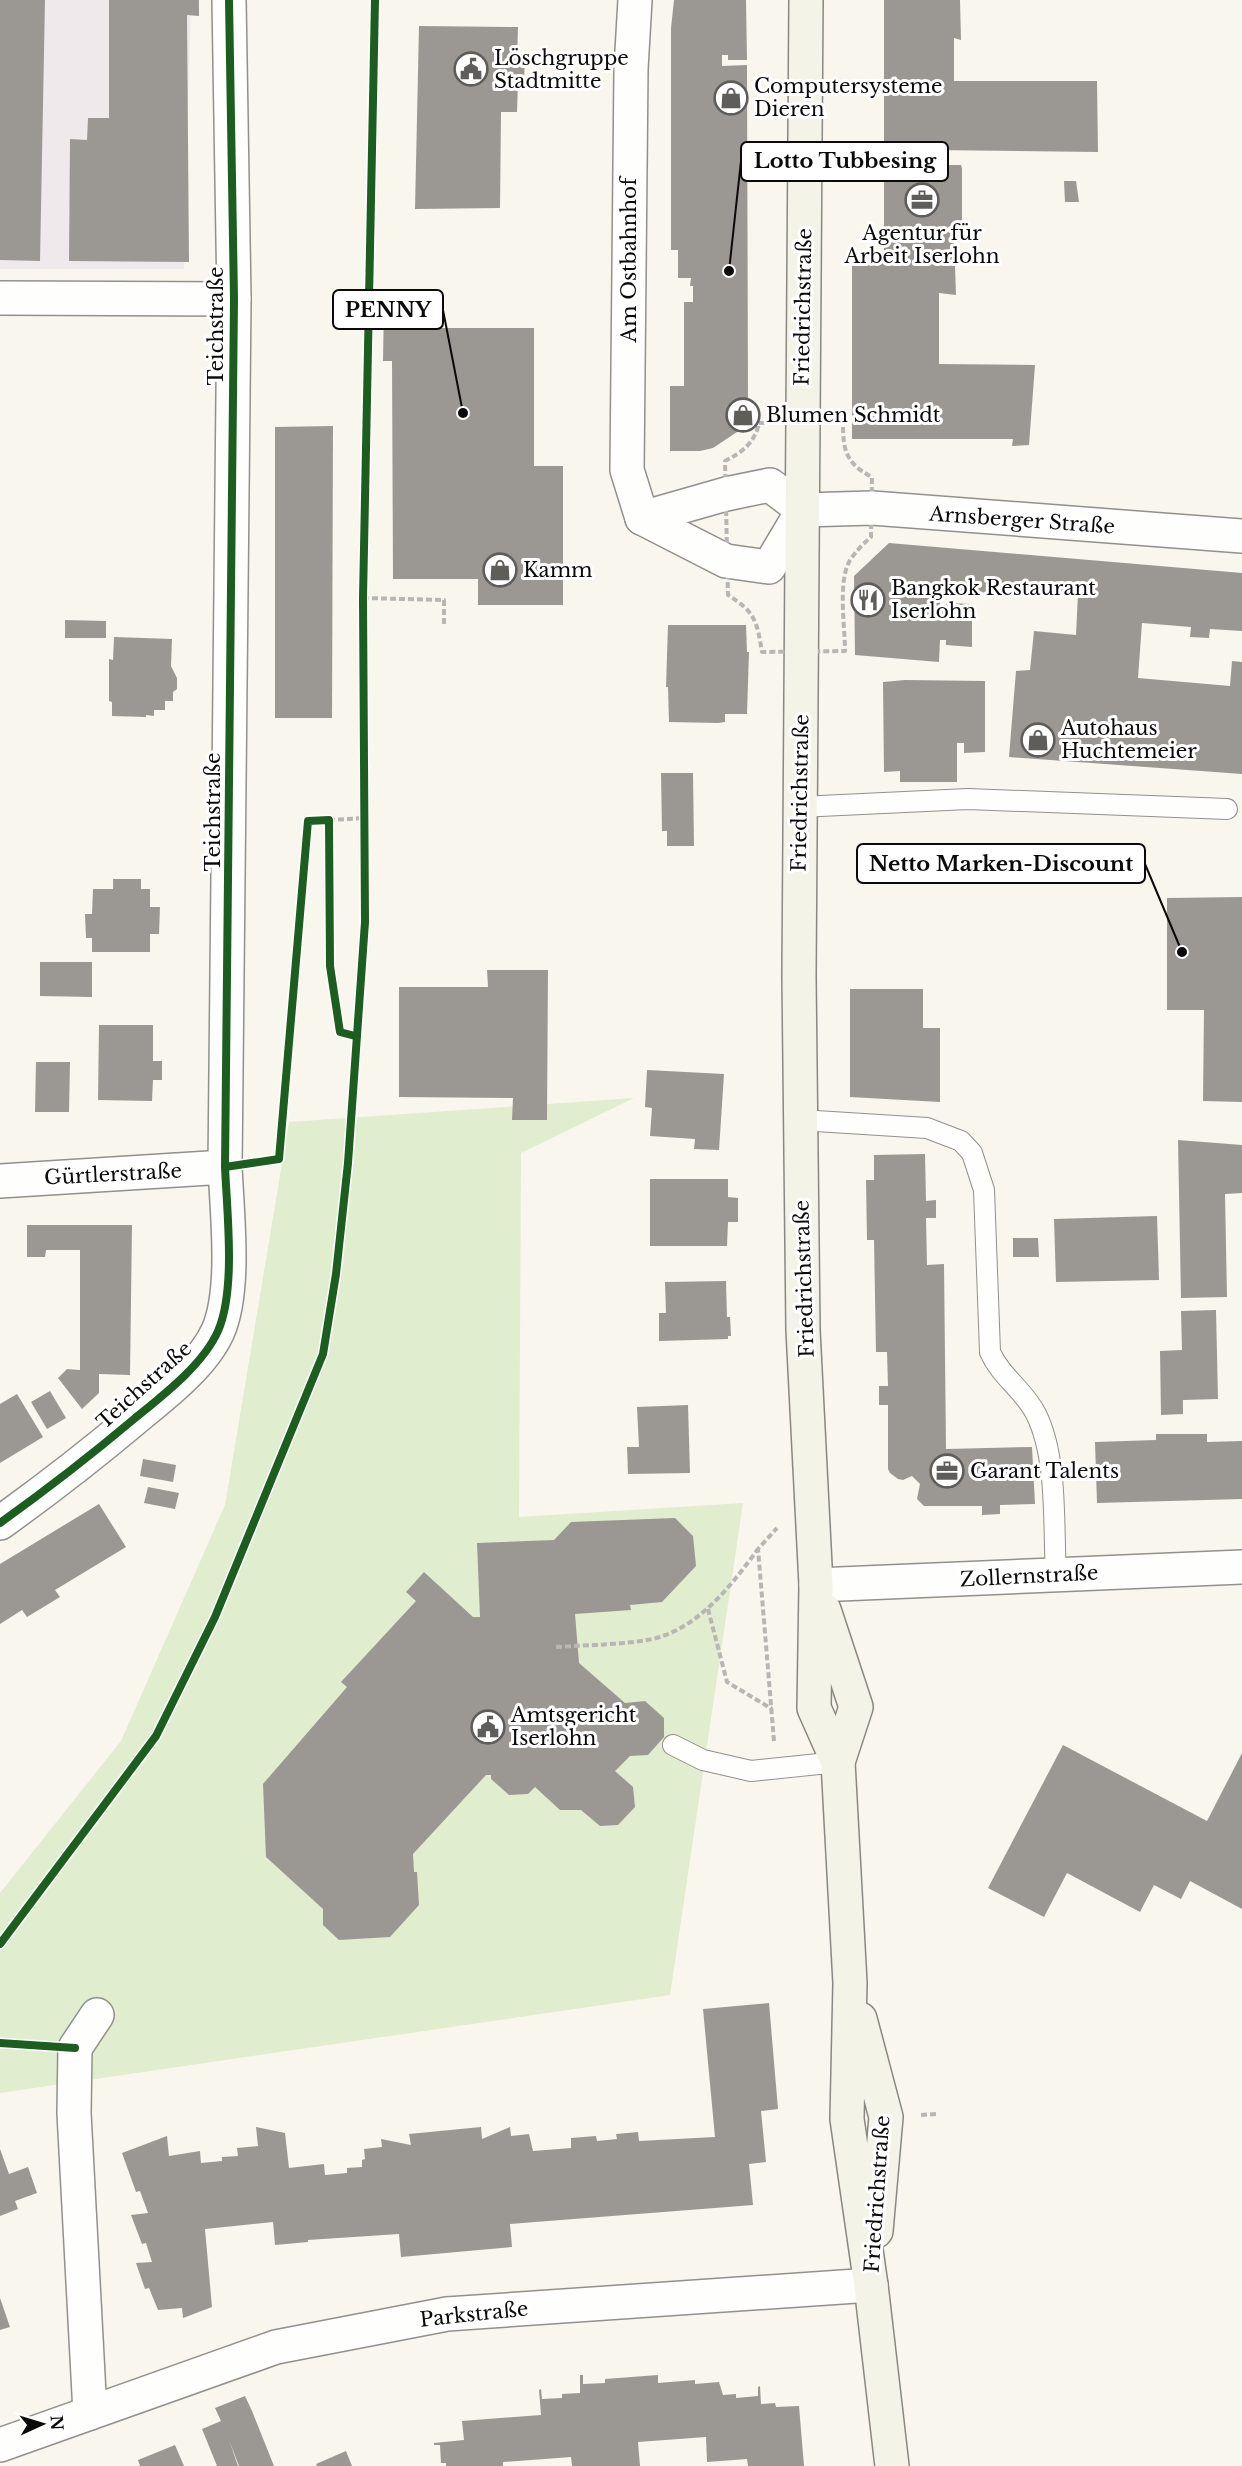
<svg xmlns="http://www.w3.org/2000/svg" width="1242" height="2466" font-family="'Libre Baskerville',serif">
<style>
.industrial{fill:#f0e9eb}
.green{fill:#e0edce}
.building{fill:#9b9894}
.lines{fill:none;stroke-linecap:round;stroke-linejoin:round}
.service-casing{stroke:#92908c;stroke-width:22}
.minor-casing{stroke:#92908c;stroke-width:36}
.secondary-casing{stroke:#888783;stroke-width:36}
.path{stroke:#b7b6b5;stroke-width:4;stroke-dasharray:6 3;stroke-linecap:butt}
.service{stroke:#fefefc;stroke-width:20}
.minor{stroke:#fefefc;stroke-width:33}
.secondary{stroke:#f4f3e7;stroke-width:33}
.cycleway-casing{stroke:#fff;stroke-width:11}
.cycleway{stroke:#1b5e20;stroke-width:8}
.labels{text-anchor:middle;dominant-baseline:central;stroke-width:6;stroke-linejoin:round;paint-order:stroke}
.poi-label{font-size:20px;fill:#0a0a0a;stroke:#fff;text-anchor:start}
.street-label{font-size:20px;fill:#0a0a0a;stroke:#fff}
.leader{fill:none;stroke:#0a0a0a;stroke-width:2}
.callout-dot{fill:#0a0a0a;stroke:#fff;stroke-width:2}
.callout{fill:#fff;stroke:#0a0a0a;stroke-width:2}
.callout-label{font-size:21px;text-anchor:middle;font-weight:bold;fill:#0a0a0a}
</style>
<rect width="100%" height="100%" fill="#f9f6ed"/>
<path class="industrial" d="M0 0H191L184 269H0Z"/>
<path class="green" d="M634 1098 521 1153 519 1517 743 1503 670 1995 0 2093V1893L121 1741 225 1505 289 1122Z"/>
<g class="building">
<path d="M0 0H45L40 261 0 260Z"/>
<path d="M109 0H199V16L187 15 189 262 69 261 70 139 87 140 88 118H109Z"/>
<path d="M674 0H746L747 60H728V55H722V66L747 65 748 398 744 420 737 432 713 448 700 451H670V386H684V302H693V286H690L691 278H678V250H671V28Z"/>
<path d="M884 0H960L961 40 954 38V81H1097L1098 152 930 150V165H961L962 168V235H954L956 295 939 293V364L1035 365 1029 445 1012 446 1013 439H852V262H881L878 254H884Z"/>
<path d="M419 26 518 27 517 59 525 58 524 80H518L517 112H501L500 208 415 209Z"/>
<path d="M1064 181H1076L1079 202H1065Z"/>
<path d="M384 300H431V328H534V466H563V605H478V579H393L392 361H383Z"/>
<path d="M333 426 332 718H275V427Z"/>
<path d="M889 543 1242 573V631L1210 629 1209 638 1190 637 1191 627 1142 623 1138 678 1230 686 1232 661 1242 662V774L1009 757 1016 671 1030 670 1034 631 1076 635 1078 593 992 586 991 593 940 590V607L946 608V603L972 604V647L946 645V640H940L939 662 855 655 854 576Z"/>
<path d="M65 620 106 621V638H65Z"/>
<path d="M668 625H746L747 652H749L747 714H725V722L718 723 669 722 668 687H666Z"/>
<path d="M114 637 172 639 171 666 177 678V689L173 692V701H165V710H154V716L146 715V717L112 716V702L109 701V659L113 660Z"/>
<path d="M905 680 985 681V752L964 753V743H957V782H900V771L884 772 883 682Z"/>
<path d="M661 773H693L694 846H667V831H662Z"/>
<path d="M113 879H141V889H150V907H160L159 934H150V952H92V938H86L85 914H92L93 889H113Z"/>
<path d="M1242 897V1102L1203 1101 1204 1010H1167V898Z"/>
<path d="M40 962H92V997L40 996Z"/>
<path d="M487 970H548L547 1120H512L513 1098 399 1097V987H488Z"/>
<path d="M850 989H923V1028H940V1102L850 1097Z"/>
<path d="M99 1025H153V1061H162V1080H153L152 1101 98 1100Z"/>
<path d="M36 1062H70L69 1112H35Z"/>
<path d="M647 1070 724 1074 719 1150 694 1149 695 1139 650 1136 652 1108 645 1107Z"/>
<path d="M1178 1140 1242 1145V1193L1225 1194 1227 1297 1181 1298Z"/>
<path d="M925 1154 926 1201 936 1200V1218H926L927 1265 944 1264 946 1449 1032 1447 1035 1504 1000 1505V1514L982 1515V1506H924L917 1499 920 1484 912 1476 903 1480 898 1479 890 1473 888 1469V1405H879V1386H888L887 1352H876L874 1240H867L866 1180H874V1155Z"/>
<path d="M650 1179H728V1197L738 1198V1222H728L727 1246H650Z"/>
<path d="M1157 1216 1159 1280 1056 1282 1054 1219Z"/>
<path d="M27 1225H132L130 1375 99 1374V1393L82 1409 58 1378 67 1369 80 1370V1250H46L45 1257H27Z"/>
<path d="M1013 1238H1038L1039 1257H1013Z"/>
<path d="M726 1281 727 1317H730L731 1336H728V1339L659 1341V1313H666L665 1282Z"/>
<path d="M1216 1310 1218 1399 1183 1400V1414L1161 1415 1160 1351 1182 1350 1181 1311Z"/>
<path d="M50 1391 66 1418 47 1429 31 1402Z"/>
<path d="M17 1394 43 1437 0 1463V1404Z"/>
<path d="M688 1405 690 1473 628 1474 627 1447H639L637 1407Z"/>
<path d="M1156 1434H1207V1442L1242 1441V1499L1097 1503 1095 1442 1156 1440Z"/>
<path d="M143 1459 176 1465 173 1482 140 1476Z"/>
<path d="M148 1487 179 1493 175 1509 144 1503Z"/>
<path d="M99 1504 126 1547 55 1590 60 1597 27 1617 22 1610 0 1624V1564Z"/>
<path d="M675 1518 693 1536 696 1566 662 1602 630 1605 631 1610 575 1614 579 1663 625 1703 645 1701 664 1718V1737L648 1755 630 1756 615 1771 633 1787 635 1807 618 1825 600 1826 581 1810H560L535 1787 528 1794 509 1795 491 1779V1775H486L413 1854 414 1872H417L419 1905 390 1937 339 1940 323 1925V1909L266 1857 263 1784 347 1687 341 1682 416 1601 406 1592 424 1572 473 1617H480L477 1543 554 1540 571 1522Z"/>
<path d="M1063 1745 1207 1821 1242 1753V1909L1190 1881 1181 1899 1154 1885 1140 1912 1067 1873 1044 1917 988 1888Z"/>
<path d="M769 2003 778 2109 761 2111 766 2162 749 2164 753 2205 510 2224 512 2247 401 2257 399 2234 308 2240V2242L275 2245 273 2222 205 2229 212 2307 183 2318 182 2308 158 2310 149 2288 145 2289 136 2263 152 2262 146 2243 142 2244 131 2215 148 2213 140 2191 136 2192 122 2153 167 2136 169 2156 200 2151 201 2163 222 2161V2157L238 2156 237 2148 258 2146 256 2127 285 2133 289 2168 324 2164 325 2175 347 2173V2168L362 2167V2160L365 2159 364 2149 382 2147 381 2139 411 2145 409 2134 481 2127 482 2139 510 2127 511 2136 529 2134 533 2151 571 2148V2138L596 2136 597 2141 617 2139 616 2134 638 2132 639 2141 715 2137 703 2009Z"/>
<path d="M0 2149 9 2174 28 2167 37 2193 15 2201 18 2209 0 2216Z"/>
<path d="M0 2298 10 2327 0 2330Z"/>
<path d="M580 2375H583V2384L605 2383V2379L658 2375V2383L695 2380V2384L719 2382 723 2395 736 2394V2398L758 2396V2387L760 2386 761 2404 775 2403 776 2407 799 2406 804 2466H748L747 2459 707 2462 706 2437 638 2442 640 2466H572L571 2457 503 2462V2466H446V2463H441L440 2445H434V2443L464 2440 462 2421 541 2415 539 2390 541 2389 542 2399 562 2398V2394L580 2393Z"/>
<path d="M245 2396 252 2411 274 2466H239L229 2440 238 2466H217L202 2429 221 2421 215 2408Z"/>
<path d="M175 2445 184 2466H140L138 2460Z"/>
<path d="M346 2451 352 2466H317L316 2464Z"/>
</g>
<g class="lines">
<defs>
<g id="service">
<path d="M799 807 968 799 1227 809"/>
<path d="M800 1120 927 1128 961 1141 972 1153 984 1190 990 1352C1001 1377 1024 1390 1036 1414 1058 1458 1053 1524 1056 1574"/>
<path d="M673 1745 703 1760 751 1771 838 1762"/>
</g>
<g id="minor">
<path d="M635 0 631 69 627 470 642 518"/>
<path d="M0 298 234 299"/>
<path d="M642 518 726 494 770 485 803 510 872 508 1242 536"/>
<path d="M642 518 726 561 769 567 803 510"/>
<path d="M0 1181 225 1167"/>
<path d="M0 1523C46 1490 90 1456 134 1419 162 1396 203 1365 218 1331 236 1290 227 1213 225 1167L234 299 229 0"/>
<path d="M816 1585 1242 1567"/>
<path d="M90 2413 74 2113 75 2048 97 2015"/>
<path d="M0 2445 276 2347 447 2314 871 2285"/>
</g>
<g id="secondary">
<path d="M806 0 799 976 803 1330 816 1585 814 1708 838 1762 850 1983 847 2119 871 2285 892 2466"/>
<path d="M824 1610 856 1707 838 1762"/>
<path d="M860 2019 886 2117 876 2231"/>
</g>
</defs>
<use href="#service" class="service-casing"/>
<use href="#minor" class="minor-casing"/>
<use href="#secondary" class="secondary-casing"/>
<g class="path">
<path d="M843 418C843 447 843 462 872 477L871 537C863 544 855 552 849 562 838 583 845 627 845 651L762 652C757 621 755 612 728 595L725 461C743 452 755 442 759 423Z"/>
<path d="M363 598 444 600V624"/>
<path d="M329 820 364 818"/>
<path d="M708 1609 727 1682 772 1709"/>
<path d="M556 1647C586 1645 617 1645 647 1640 696 1632 731 1586 758 1549"/>
<path d="M774 1741 758 1549 777 1528"/>
<path d="M921 2115 936 2114"/>
</g>
<use href="#service" class="service"/>
<use href="#minor" class="minor"/>
<use href="#secondary" class="secondary"/>
<defs>
<g id="cycleway">
<path d="M225 1167 279 1159 308 821 329 820 330 966 340 1032 355 1036"/>
<path d="M0 1523C46 1490 90 1456 134 1419 162 1396 203 1365 218 1331 236 1290 227 1213 225 1167L234 299 229 0"/>
<path d="M0 1944 156 1736 215 1617 323 1354 336 1274 348 1163 365 922 363 598 375 0"/>
<path d="M0 2043 75 2048"/>
</g>
</defs>
<use href="#cycleway" class="cycleway-casing"/>
<use href="#cycleway" class="cycleway"/>
</g>
<defs>
<symbol id="civic-ring" viewBox="-11 -11 22 22"><circle r="9.5" fill="#fff" stroke="#5e5d59" stroke-width="1.5"/><path d="M-.6-6.5H3V-4.5H.6V-3L4-1V1h2V6H-6V1h2V-1L-.6-3ZM-1.2 2.5V6h2.4V2.5Z" fill="#5e5d59"/></symbol>
<symbol id="shop-ring" viewBox="-11 -11 22 22"><circle r="9.5" fill="#fff" stroke="#5e5d59" stroke-width="1.5"/><path d="M-5-2.5h2.3a2.7 3.5 0 0 1 5.4 0H5L5.5 6h-11ZM-1.5-2.5h3a1.5 2.3 0 0 0-3 0Z" fill="#5e5d59"/></symbol>
<symbol id="office-ring" viewBox="-11 -11 22 22"><circle r="9.5" fill="#fff" stroke="#5e5d59" stroke-width="1.5"/><path d="M-6-3h4V-5.5h4V-3h4V5H-6ZM-1-4.5V-3h2v-1.5ZM-6 0V1H6V0Z" fill="#5e5d59"/></symbol>
<symbol id="restaurant-ring" viewBox="-11 -11 22 22"><circle r="9.5" fill="#fff" stroke="#5e5d59" stroke-width="1.5"/><path d="M-5-6h1v4h1v-4h1v4h1v-4h1v5L-1.5 .5V6h-2V.5L-5-1ZM5-6V6H3V1.5H1.5Q1.5-4 5-6Z" fill="#5e5d59"/></symbol>
</defs>
<g fill-rule="evenodd">
<use href="#civic-ring" x="452" y="50" width="38" height="38"/>
<use href="#shop-ring" x="712" y="79" width="38" height="38"/>
<use href="#office-ring" x="903" y="181" width="38" height="38"/>
<use href="#shop-ring" x="724" y="396" width="38" height="38"/>
<use href="#shop-ring" x="481" y="551" width="38" height="38"/>
<use href="#restaurant-ring" x="849" y="581" width="38" height="38"/>
<use href="#shop-ring" x="1019" y="721" width="38" height="38"/>
<use href="#office-ring" x="928" y="1452" width="38" height="38"/>
<use href="#civic-ring" x="469" y="1708" width="38" height="38"/>
</g>
<g class="labels">
<g class="poi-label">
<text x="494" y="58">Löschgruppe<tspan x="494" dy="23">Stadtmitte</tspan></text>
<text x="754" y="86">Computersysteme<tspan x="754" dy="23">Dieren</tspan></text>
<text x="922" y="233" text-anchor="middle">Agentur für<tspan x="922" dy="23">Arbeit Iserlohn</tspan></text>
<text x="766" y="415">Blumen Schmidt</text>
<text x="523" y="570">Kamm</text>
<text x="891" y="588">Bangkok Restaurant<tspan x="891" dy="23">Iserlohn</tspan></text>
<text x="1061" y="728">Autohaus<tspan x="1061" dy="23">Huchtemeier</tspan></text>
<text x="970" y="1471">Garant Talents</text>
<text x="511" y="1715">Amtsgericht<tspan x="511" dy="23">Iserlohn</tspan></text>
</g>
<g class="street-label">
<text transform="translate(629 260) rotate(-90)">Am Ostbahnhof</text>
<text transform="translate(803 307) rotate(-89)">Friedrichstraße</text>
<text transform="translate(216 326) rotate(-90)">Teichstraße</text>
<text transform="translate(1022 520) rotate(4)">Arnsberger Straße</text>
<text transform="translate(800 793) rotate(-89)">Friedrichstraße</text>
<text transform="translate(213 812) rotate(-90)">Teichstraße</text>
<text transform="translate(113 1174) rotate(-3)">Gürtlerstraße</text>
<text transform="translate(804 1279) rotate(-92)">Friedrichstraße</text>
<text transform="translate(144 1385) rotate(-42)">Teichstraße</text>
<text transform="translate(1029 1576) rotate(-3)">Zollernstraße</text>
<text transform="translate(877 2194) rotate(-86)">Friedrichstraße</text>
<text transform="translate(474 2314) rotate(-6)">Parkstraße</text>
</g>
</g>
<path class="leader" d="M729 271L741 161M463 413L443 310M1182 952L1145 864"/>
<g class="callout-dot">
<circle cx="729" cy="271" r="6"/>
<circle cx="463" cy="413" r="6"/>
<circle cx="1182" cy="952" r="6"/>
</g>
<g class="callout">
<rect x="741" y="142" width="207" height="39" rx="6"/>
<rect x="333" y="290" width="110" height="39" rx="6"/>
<rect x="857" y="844" width="288" height="39" rx="6"/>
</g>
<g class="callout-label">
<text x="845" y="168">Lotto Tubbesing</text>
<text x="388" y="317">PENNY</text>
<text x="1001" y="871">Netto Marken-Discount</text>
</g>
<g transform="translate(42 2424) rotate(86)" stroke="#ffffff" stroke-width="4.5" paint-order="stroke">
<path d="M0-4.5L10 22L0 15L-10 22Z" fill="#0a0a0a"/>
<text y="-9" font-size="16" font-weight="bold" text-anchor="middle" fill="#0a0a0a">N</text>
</g>
</svg>
